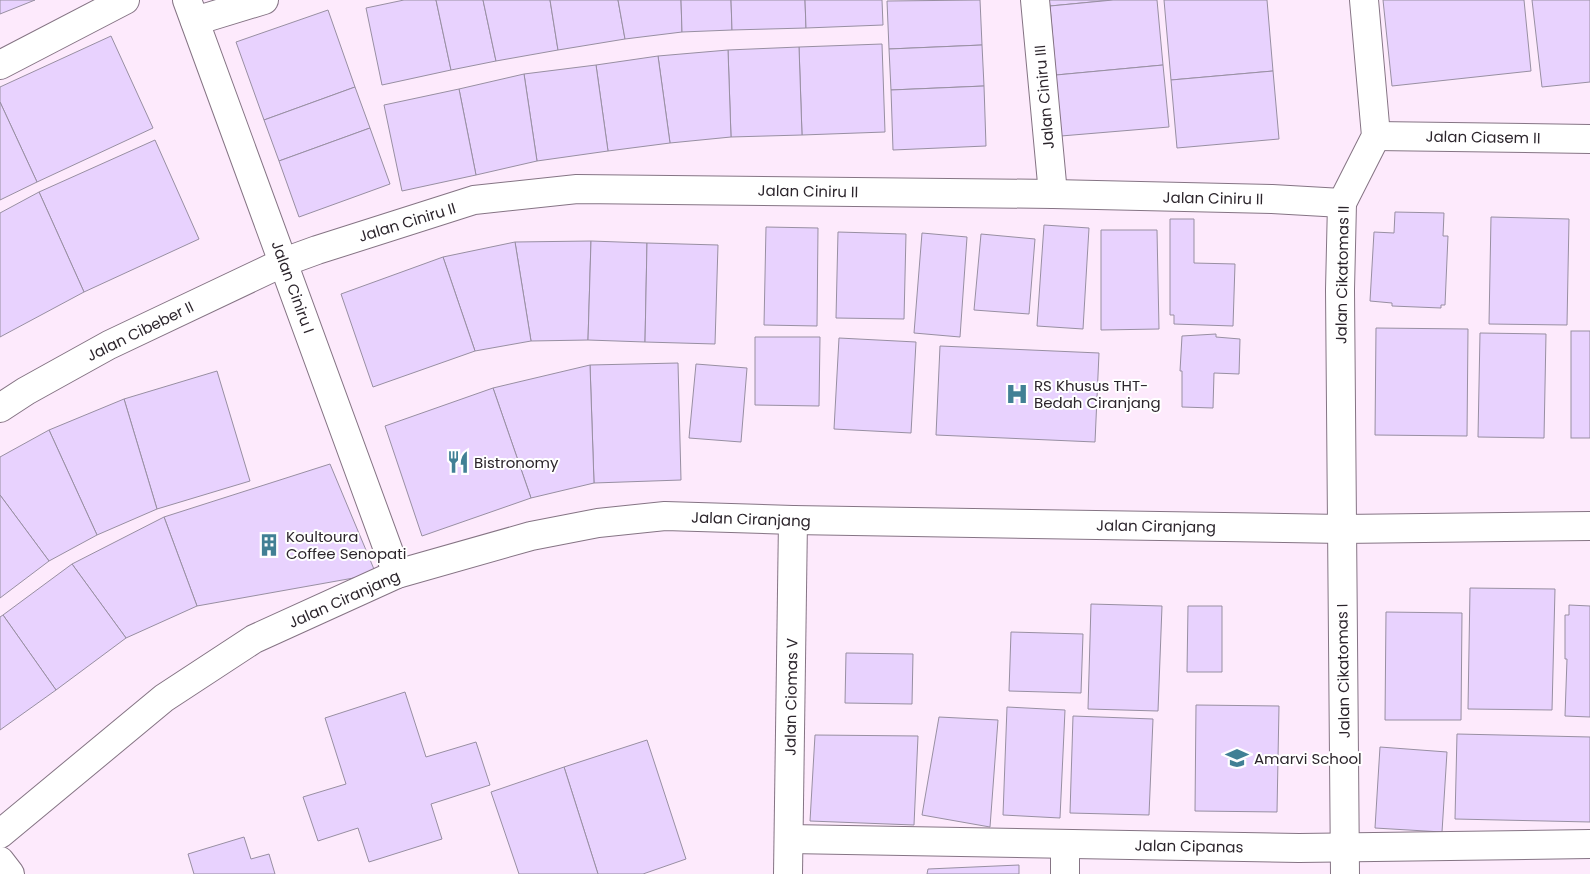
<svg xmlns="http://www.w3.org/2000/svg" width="1590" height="874" font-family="Poppins,sans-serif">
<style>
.building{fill:#e8d2fe;stroke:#988fa2}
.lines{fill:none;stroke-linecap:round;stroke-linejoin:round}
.minor-casing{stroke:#857484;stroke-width:30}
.minor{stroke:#fff;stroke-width:28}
.labels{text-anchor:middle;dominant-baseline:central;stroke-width:4;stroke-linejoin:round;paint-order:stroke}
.street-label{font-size:15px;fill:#2c252c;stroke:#fff}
.poi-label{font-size:15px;fill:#2c252c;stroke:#fff;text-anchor:start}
</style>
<rect width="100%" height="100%" fill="#fdeafc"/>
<g class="building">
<path d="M0 0H35L0 14Z"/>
<path d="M404 0H436L451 70 382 85 366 8Z"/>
<path d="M436 0H483L496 61 451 70Z"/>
<path d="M483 0H550L558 50 496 61Z"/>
<path d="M550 0H618L625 39 558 50Z"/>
<path d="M618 0H681L682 32 625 39Z"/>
<path d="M681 0H731L732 30 682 32Z"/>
<path d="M731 0H805L806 28 732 30Z"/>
<path d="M805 0H882L883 25 806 28Z"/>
<path d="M980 0 982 45 889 49 887 1Z"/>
<path d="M1049 0H1113L1050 6Z"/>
<path d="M1113 0H1157L1163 65 1056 75 1050 6Z"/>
<path d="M1164 0H1267L1273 71 1171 80Z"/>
<path d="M1383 0H1524L1531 71 1392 86Z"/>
<path d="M1532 0H1590V82L1542 87Z"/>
<path d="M328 10 355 87 264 120 236 42Z"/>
<path d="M111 36 153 128 37 182 0 102V87Z"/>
<path d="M882 44 885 132 802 135 799 47Z"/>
<path d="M982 45 984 86 891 90 889 49Z"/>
<path d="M799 47 802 135 731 137 728 50Z"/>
<path d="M728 50 731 137 670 143 658 56Z"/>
<path d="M658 56 670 143 608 151 596 65Z"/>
<path d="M596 65 608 151 537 161 524 74Z"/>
<path d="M1163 65 1169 127 1061 136 1056 75Z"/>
<path d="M1273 71 1279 139 1177 148 1171 80Z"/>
<path d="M524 74 537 161 476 175 459 89Z"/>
<path d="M984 86 986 146 893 150 891 90Z"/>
<path d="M355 87 370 128 279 161 264 120Z"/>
<path d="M459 89 476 175 402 191 384 105Z"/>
<path d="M0 102 37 182 0 200Z"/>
<path d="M370 128 390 184 299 217 279 161Z"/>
<path d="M155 140 199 239 84 292 39 192Z"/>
<path d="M39 192 84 292 0 337V213Z"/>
<path d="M1395 212 1444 213 1443 236H1448L1445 305H1441V308L1392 306V303L1370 301 1374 232 1394 233Z"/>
<path d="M1491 217 1569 219 1567 325 1489 324Z"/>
<path d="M1170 219H1194V263L1235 264 1233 326 1174 324V315H1170Z"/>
<path d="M1044 225 1089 228 1083 329 1037 326Z"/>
<path d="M766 227 818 228 817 326 764 325Z"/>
<path d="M1101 230H1157L1159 329 1101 330Z"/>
<path d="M838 232 906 234 904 319 836 318Z"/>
<path d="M922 233 967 237 960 337 914 333Z"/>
<path d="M981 234 1035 239 1029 314 974 310Z"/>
<path d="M591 241 588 340 531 341 515 242Z"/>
<path d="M591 241 647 243 645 342 588 340Z"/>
<path d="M515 242 531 341 475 351 443 257Z"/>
<path d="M647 243 718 245 715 344 645 342Z"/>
<path d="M443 257 475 351 373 387 341 294Z"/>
<path d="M1376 328 1468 329 1467 436 1375 435Z"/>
<rect x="1571" y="331" width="19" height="107"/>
<path d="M1480 333 1546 334 1544 438 1478 437Z"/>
<path d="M1216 334V337L1240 339 1239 374 1214 373 1213 408 1182 407V371H1180L1182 336Z"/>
<path d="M755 337H820L819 406 755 405Z"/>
<path d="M839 338 916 342 911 433 834 429Z"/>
<path d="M940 346 1099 353 1095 442 936 435Z"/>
<path d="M678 363 681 480 594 483 590 365Z"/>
<path d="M696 364 747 368 741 442 689 438Z"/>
<path d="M590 365 594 483 531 498 493 388Z"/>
<path d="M217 371 250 481 157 509 124 399Z"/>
<path d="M493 388 531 498 422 536 385 426Z"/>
<path d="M124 399 157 509 97 535 49 430Z"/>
<path d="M49 430 97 535 49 561 0 495V457Z"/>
<path d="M330 464 376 574 197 606 164 517Z"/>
<path d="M0 495 49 561 0 598Z"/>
<path d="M164 517 197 606 126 638 72 564Z"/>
<path d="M72 564 126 638 56 690 3 615Z"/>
<path d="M1470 588 1555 589 1552 710 1468 709Z"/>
<path d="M1091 604 1162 606 1158 711 1088 709Z"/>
<path d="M1569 605 1590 606V717L1565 716 1567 659H1565V615H1569Z"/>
<path d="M1188 606H1222V672H1187Z"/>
<path d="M1386 612 1462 613 1461 720H1385Z"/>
<path d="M3 615 56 690 0 730V617Z"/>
<path d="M1011 632 1083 634 1081 693 1009 691Z"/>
<path d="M846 653 913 654 912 704 845 703Z"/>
<path d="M405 692 426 757 476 742 490 785 431 804 442 839 369 862 358 828 318 841 303 797 346 784 325 718Z"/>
<path d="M1196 705 1279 706 1277 812 1195 811Z"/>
<path d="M1007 707 1065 710 1060 818 1003 815Z"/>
<path d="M1073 716 1153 719 1149 815 1070 813Z"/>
<path d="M939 717 998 720 990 827 922 815Z"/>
<path d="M1457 734 1590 737V822L1455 819Z"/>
<path d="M815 735 918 736 914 825 810 821Z"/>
<path d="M647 740 686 859 643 874H598L564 767Z"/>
<path d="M1380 747 1447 752 1442 832 1375 828Z"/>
<path d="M564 767 598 874H519L491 792Z"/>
<path d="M244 837 251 859 269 854 275 874H194L188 854Z"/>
<path d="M1019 865V874H927L928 869Z"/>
</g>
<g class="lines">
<defs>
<g id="minor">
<path d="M187 0 397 574"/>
<path d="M1035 0 1053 194"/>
<path d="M195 21 264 0"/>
<path d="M0 65 125 0"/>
<path d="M1376 136 1590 139"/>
<path d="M0 408 26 391 109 345 284 262 317 250 474 200 577 189 1053 194 1272 199 1342 203"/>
<path d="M0 834 164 698 254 639 397 574 531 536 598 523 665 516 793 520 1342 529 1590 526"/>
<path d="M789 839 1299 848 1590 844"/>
<path d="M0 861 10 874"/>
<path d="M788 874 793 520"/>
<path d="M1065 874V845"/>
<path d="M1345 874 1340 290 1342 203 1376 136 1364 0"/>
</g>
</defs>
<use href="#minor" class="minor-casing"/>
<use href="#minor" class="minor"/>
</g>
<defs>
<symbol id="hospital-bare" viewBox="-9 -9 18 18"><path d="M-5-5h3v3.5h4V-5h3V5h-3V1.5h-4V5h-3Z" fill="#418095" stroke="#fff" stroke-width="2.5" paint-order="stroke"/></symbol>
<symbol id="restaurant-bare" viewBox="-9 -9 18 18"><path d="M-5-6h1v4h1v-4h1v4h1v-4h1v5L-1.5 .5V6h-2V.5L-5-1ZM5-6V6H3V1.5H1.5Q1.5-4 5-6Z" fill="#418095" stroke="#fff" stroke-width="2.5" paint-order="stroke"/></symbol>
<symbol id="building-bare" viewBox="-9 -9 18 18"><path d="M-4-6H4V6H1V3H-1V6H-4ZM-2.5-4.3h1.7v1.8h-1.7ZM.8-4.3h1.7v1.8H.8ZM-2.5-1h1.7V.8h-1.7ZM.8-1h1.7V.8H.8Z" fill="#418095" stroke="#fff" stroke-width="2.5" paint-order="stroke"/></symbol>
<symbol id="school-bare" viewBox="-9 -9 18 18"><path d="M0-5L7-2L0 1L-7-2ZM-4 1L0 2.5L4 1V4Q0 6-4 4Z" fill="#418095" stroke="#fff" stroke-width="2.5" paint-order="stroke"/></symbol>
</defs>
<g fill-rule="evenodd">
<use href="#hospital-bare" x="1001" y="378" width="32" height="32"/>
<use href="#restaurant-bare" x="442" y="446" width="32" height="32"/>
<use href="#building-bare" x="253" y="529" width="32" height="32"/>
<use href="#school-bare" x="1221" y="742" width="32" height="32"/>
</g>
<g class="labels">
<g class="street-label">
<text transform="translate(1044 97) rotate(-95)">Jalan Ciniru III</text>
<text transform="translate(1483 137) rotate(1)">Jalan Ciasem II</text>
<text transform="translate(808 191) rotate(1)">Jalan Ciniru II</text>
<text transform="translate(1213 198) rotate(1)">Jalan Ciniru II</text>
<text transform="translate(407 222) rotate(-17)">Jalan Ciniru II</text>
<text transform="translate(1342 275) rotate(-89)">Jalan Cikatomas II</text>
<text transform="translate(293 287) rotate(70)">Jalan Ciniru I</text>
<text transform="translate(140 331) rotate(-26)">Jalan Cibeber II</text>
<text transform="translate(751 519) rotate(2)">Jalan Ciranjang</text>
<text transform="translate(1156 526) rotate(1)">Jalan Ciranjang</text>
<text transform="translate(344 599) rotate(-24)">Jalan Ciranjang</text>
<text transform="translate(1343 671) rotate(-91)">Jalan Cikatomas I</text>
<text transform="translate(791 697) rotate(-89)">Jalan Ciomas V</text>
<text transform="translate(1189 846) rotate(1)">Jalan Cipanas</text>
</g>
<g class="poi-label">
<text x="1034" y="385">RS Khusus THT-<tspan x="1034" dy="17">Bedah Ciranjang</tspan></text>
<text x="474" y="462">Bistronomy</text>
<text x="286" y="536">Koultoura<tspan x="286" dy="17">Coffee Senopati</tspan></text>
<text x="1254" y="758">Amarvi School</text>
</g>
</g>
</svg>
